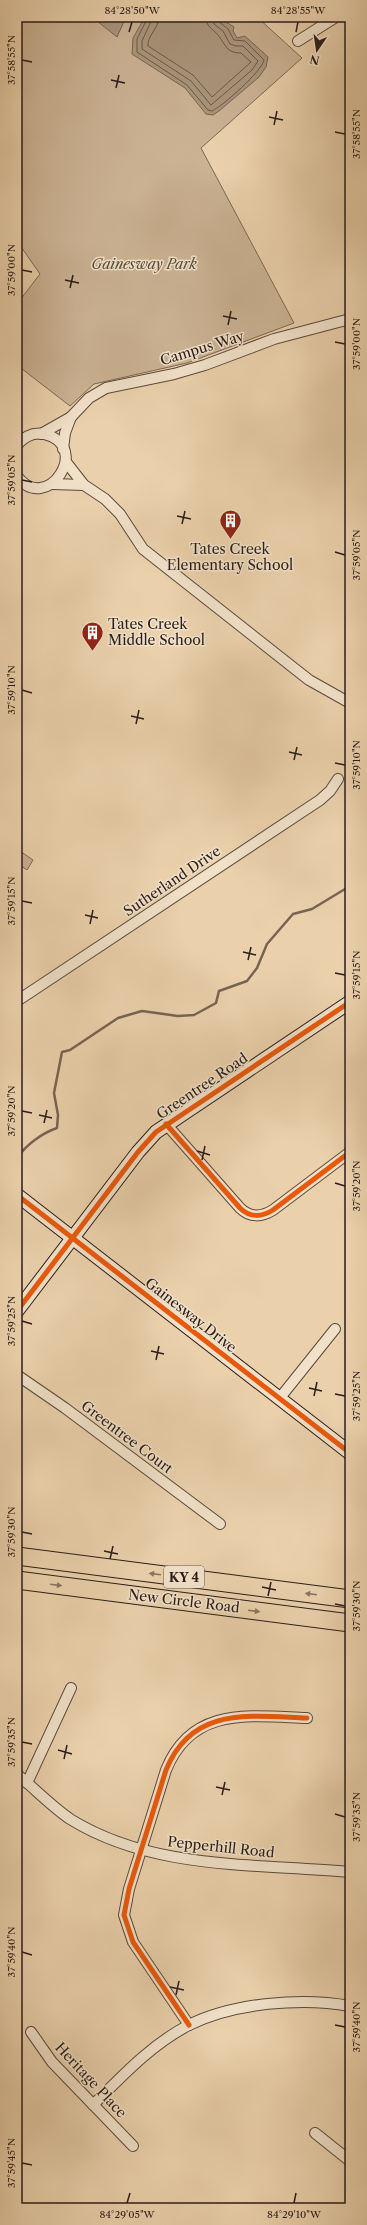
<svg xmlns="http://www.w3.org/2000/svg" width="367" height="2225" font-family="'Libre Caslon Text',serif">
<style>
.green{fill:#cab293;stroke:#7a6856}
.water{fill:#a9947a;stroke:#776453}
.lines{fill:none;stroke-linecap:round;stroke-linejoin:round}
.shore{stroke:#6a5849;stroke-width:1}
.stream{stroke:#776453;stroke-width:2.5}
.street-casing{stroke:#5b4a3d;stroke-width:12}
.secondary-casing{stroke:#2b1d18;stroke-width:15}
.highway-casing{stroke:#2b1d18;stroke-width:19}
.street{stroke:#f1e1c9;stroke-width:10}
.secondary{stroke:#f1e1c9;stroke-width:13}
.highway{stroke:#ead1ac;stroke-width:17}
.cycleway-casing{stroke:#f1e1c9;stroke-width:8}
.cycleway{stroke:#e8590c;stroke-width:5}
.oneway{fill:#8a7762}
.ticks{fill:none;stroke:#2b1d18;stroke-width:1.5}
.labels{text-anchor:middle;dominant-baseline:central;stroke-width:3;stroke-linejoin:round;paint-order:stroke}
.shield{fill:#f1e1c9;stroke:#66584d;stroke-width:1}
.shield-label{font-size:13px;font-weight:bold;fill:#2b1d18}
.park-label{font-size:14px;font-style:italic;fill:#5b4a3d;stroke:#f1e1c9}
.street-label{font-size:14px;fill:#2b1d18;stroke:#f1e1c9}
.poi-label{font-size:14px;fill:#2b1d18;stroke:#f1e1c9}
.neatline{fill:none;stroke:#2b1d18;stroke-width:1.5}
.ticks-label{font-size:10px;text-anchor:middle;fill:#2b1d18}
</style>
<rect width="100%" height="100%" fill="#ead1ac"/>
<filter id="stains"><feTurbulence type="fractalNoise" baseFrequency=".005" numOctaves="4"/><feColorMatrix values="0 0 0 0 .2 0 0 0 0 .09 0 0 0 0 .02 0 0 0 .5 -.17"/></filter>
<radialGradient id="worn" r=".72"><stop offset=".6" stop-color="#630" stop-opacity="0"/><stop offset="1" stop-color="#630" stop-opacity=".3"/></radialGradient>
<g class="green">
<path d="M17 17H257L302 58 201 148 294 323 187 363 94 384 70 406 17 365V304L40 274 17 241Z"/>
<path d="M17 849 33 860 27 870 17 863Z"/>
</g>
<g class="water">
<path d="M92 17H126L117 37Z"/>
<path d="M145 17H218L234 27 233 31 237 38 245 36 268 57 266 67 259 77 219 111 213 115 206 114 185 88 132 54 133 38Z"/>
</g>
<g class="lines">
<g class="shore">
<path d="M148 17 137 39V52L187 85 208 110 212 111C224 105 262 71 264 60L245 41 234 40 228 29 218 21 217 17"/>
<path d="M153 17 142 41V49L191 81 211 105 252 70 258 61 243 46H236L230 44 223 31 214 24 212 17"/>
<path d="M159 17C159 28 147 36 148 46L193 75 212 97 251 62 241 53C226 53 226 45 218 35 212 28 206 27 206 17"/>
</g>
<path class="stream" d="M17 1158C26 1145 42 1133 57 1128L58 1115 54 1093 62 1052 70 1050 118 1018 142 1011 178 1016 194 1015 216 1003 219 991 247 981 257 968 267 944 293 914 312 909 350 886"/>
<defs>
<g id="street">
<path d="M298 41 336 17"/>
<path d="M41 434 71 417 89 398 106 388 174 374 205 365 274 339 350 319"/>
<path d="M17 445C24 437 33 432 44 434 94 446 46 516 17 476"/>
<path d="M63 449 65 433 71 417"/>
<path d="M66 462 84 485 105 499 120 514 143 549 309 680 350 703"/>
<path d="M52 484 84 485"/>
<path d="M17 1001 320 800 330 791 338 779"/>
<path d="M166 1124 240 1208C250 1218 262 1217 273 1210L350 1152"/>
<path d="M17 1375 65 1408 220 1524"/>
<path d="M279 1399 335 1329"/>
<path d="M17 1774C35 1789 51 1806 70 1819 154 1871 256 1863 350 1872"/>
<path d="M27 1783 71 1688"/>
<path d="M189 2025 133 1942 124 1915 129 1889 166 1770C192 1706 249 1716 307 1718"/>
<path d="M31 2032 52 2062 133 2146"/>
<path d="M93 2105C122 2076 152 2044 189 2025 233 2003 302 1997 350 2006"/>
<path d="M315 2133 350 2161"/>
</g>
<g id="secondary">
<path d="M17 1195 350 1453"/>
<path d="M17 1311 138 1152 156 1132 350 1002"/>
</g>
<g id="highway">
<path d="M17 1556 350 1599"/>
<path d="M17 1580 350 1623"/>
</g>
</defs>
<use href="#street" class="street-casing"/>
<use href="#secondary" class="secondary-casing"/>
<use href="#highway" class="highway-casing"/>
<use href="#street" class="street"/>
<use href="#secondary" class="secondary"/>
<use href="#highway" class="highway"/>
<defs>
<g id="cycleway">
<path d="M166 1124 240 1208C250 1218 262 1217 273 1210L350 1152"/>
<path d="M17 1195 350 1453"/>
<path d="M17 1311 138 1152 156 1132 350 1002"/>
<path d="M189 2025 133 1942 124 1915 129 1889 166 1770C192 1706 249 1716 307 1718"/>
</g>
</defs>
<use href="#cycleway" class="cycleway-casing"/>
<use href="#cycleway" class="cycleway"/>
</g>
<defs><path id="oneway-solid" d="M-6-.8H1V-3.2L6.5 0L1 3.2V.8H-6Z"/></defs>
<g class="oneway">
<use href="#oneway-solid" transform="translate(155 1574) rotate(-173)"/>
<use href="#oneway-solid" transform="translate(56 1585) rotate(7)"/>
<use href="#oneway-solid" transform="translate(311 1594) rotate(-173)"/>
<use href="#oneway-solid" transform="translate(254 1611) rotate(7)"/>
</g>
<path class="ticks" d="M129 32 132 22M296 32 298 22M22 60 32 62M111 80 125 83M116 88 119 75M269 117 283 120M274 125 277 111M335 132 345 134M22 270 32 272M65 280 79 283M70 288 73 275M223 316 237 319M228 325 231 311M335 342 345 344M22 480 32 482M177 516 191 519M182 524 185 511M335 552 345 555M22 690 32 693M131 716 144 719M136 724 139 710M289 752 302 755M294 760 297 747M335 763 345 765M22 901 32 903M85 915 98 918M90 924 93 910M243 952 256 955M248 960 251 947M335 973 345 975M22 1111 32 1113M39 1115 52 1118M44 1123 47 1110M197 1151 210 1155M202 1160 205 1146M335 1183 345 1186M22 1321 32 1324M151 1351 164 1354M156 1360 159 1346M309 1388 322 1391M335 1394 345 1396M314 1396 317 1382M22 1532 32 1534M104 1551 118 1554M110 1559 113 1546M262 1587 276 1590M268 1596 271 1582M335 1604 345 1606M22 1742 32 1744M58 1750 72 1754M64 1759 67 1745M216 1787 230 1790M222 1795 225 1782M335 1814 345 1817M22 1952 32 1955M170 1987 184 1990M176 1995 179 1981M335 2025 345 2027M22 2163 32 2165M127 2203 130 2193M294 2203 296 2193"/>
<defs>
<symbol id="building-pin" viewBox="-11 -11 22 30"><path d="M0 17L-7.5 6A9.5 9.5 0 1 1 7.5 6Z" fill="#8f2418" stroke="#f1e1c9"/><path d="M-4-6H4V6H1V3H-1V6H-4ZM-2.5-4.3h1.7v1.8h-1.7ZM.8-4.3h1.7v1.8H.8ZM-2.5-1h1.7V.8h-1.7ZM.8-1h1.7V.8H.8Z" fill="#fff"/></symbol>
</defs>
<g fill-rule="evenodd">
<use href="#building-pin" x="218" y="508" width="25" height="34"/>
<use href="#building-pin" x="80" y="620" width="25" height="34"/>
</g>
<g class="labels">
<rect class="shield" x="164" y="1566" width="40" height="22" rx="3"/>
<g class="shield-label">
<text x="184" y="1577">KY 4</text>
</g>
<g class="park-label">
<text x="144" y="264">Gainesway Park</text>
</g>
<g class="street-label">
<text transform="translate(202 348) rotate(-17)">Campus Way</text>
<text transform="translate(172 881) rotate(-34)">Sutherland Drive</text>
<text transform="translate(202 1086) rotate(-34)">Greentree Road</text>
<text transform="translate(191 1315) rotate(38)">Gainesway Drive</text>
<text transform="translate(127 1437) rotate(37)">Greentree Court</text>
<text transform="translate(184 1601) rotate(7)">New Circle Road</text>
<text transform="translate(221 1847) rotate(6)">Pepperhill Road</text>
<text transform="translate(91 2080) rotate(47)">Heritage Place</text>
</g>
<g class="poi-label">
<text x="230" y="549">Tates Creek<tspan x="230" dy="16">Elementary School</tspan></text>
<text x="108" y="624" text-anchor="start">Tates Creek<tspan x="108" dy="16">Middle School</tspan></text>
</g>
</g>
<rect width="367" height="2225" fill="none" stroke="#ead1ac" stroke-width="44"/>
<g transform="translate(317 50) rotate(193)" stroke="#f1e1c9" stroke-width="3" paint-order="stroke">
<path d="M0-3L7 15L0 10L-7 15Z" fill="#2b1d18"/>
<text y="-6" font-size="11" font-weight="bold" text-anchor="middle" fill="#2b1d18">N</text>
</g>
<rect x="22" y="22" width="323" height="2181" class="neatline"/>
<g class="ticks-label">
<text x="132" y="14">84°28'50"W</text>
<text x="298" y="14">84°28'55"W</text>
<text transform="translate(11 60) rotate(-90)" y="4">37°58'55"N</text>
<text transform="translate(356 134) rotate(-90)" y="4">37°58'55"N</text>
<text transform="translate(11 270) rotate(-90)" y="4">37°59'00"N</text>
<text transform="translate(356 344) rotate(-90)" y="4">37°59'00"N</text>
<text transform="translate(11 480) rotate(-90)" y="4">37°59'05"N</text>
<text transform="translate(356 555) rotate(-90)" y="4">37°59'05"N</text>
<text transform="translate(11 690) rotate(-90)" y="4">37°59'10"N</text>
<text transform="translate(356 765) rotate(-90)" y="4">37°59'10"N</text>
<text transform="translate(11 901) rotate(-90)" y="4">37°59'15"N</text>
<text transform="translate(356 975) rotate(-90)" y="4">37°59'15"N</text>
<text transform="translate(11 1111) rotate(-90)" y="4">37°59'20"N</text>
<text transform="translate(356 1186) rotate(-90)" y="4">37°59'20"N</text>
<text transform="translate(11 1321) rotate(-90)" y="4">37°59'25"N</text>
<text transform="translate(356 1396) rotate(-90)" y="4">37°59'25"N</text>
<text transform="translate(11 1532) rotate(-90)" y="4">37°59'30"N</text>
<text transform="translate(356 1606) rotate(-90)" y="4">37°59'30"N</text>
<text transform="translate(11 1742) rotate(-90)" y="4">37°59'35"N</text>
<text transform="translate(356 1817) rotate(-90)" y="4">37°59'35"N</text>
<text transform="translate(11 1952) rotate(-90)" y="4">37°59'40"N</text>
<text transform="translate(356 2027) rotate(-90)" y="4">37°59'40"N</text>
<text transform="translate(11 2163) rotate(-90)" y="4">37°59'45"N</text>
<text x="127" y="2218">84°29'05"W</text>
<text x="294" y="2218">84°29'10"W</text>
</g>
<rect width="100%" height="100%" filter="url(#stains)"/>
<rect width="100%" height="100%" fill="url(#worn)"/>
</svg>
